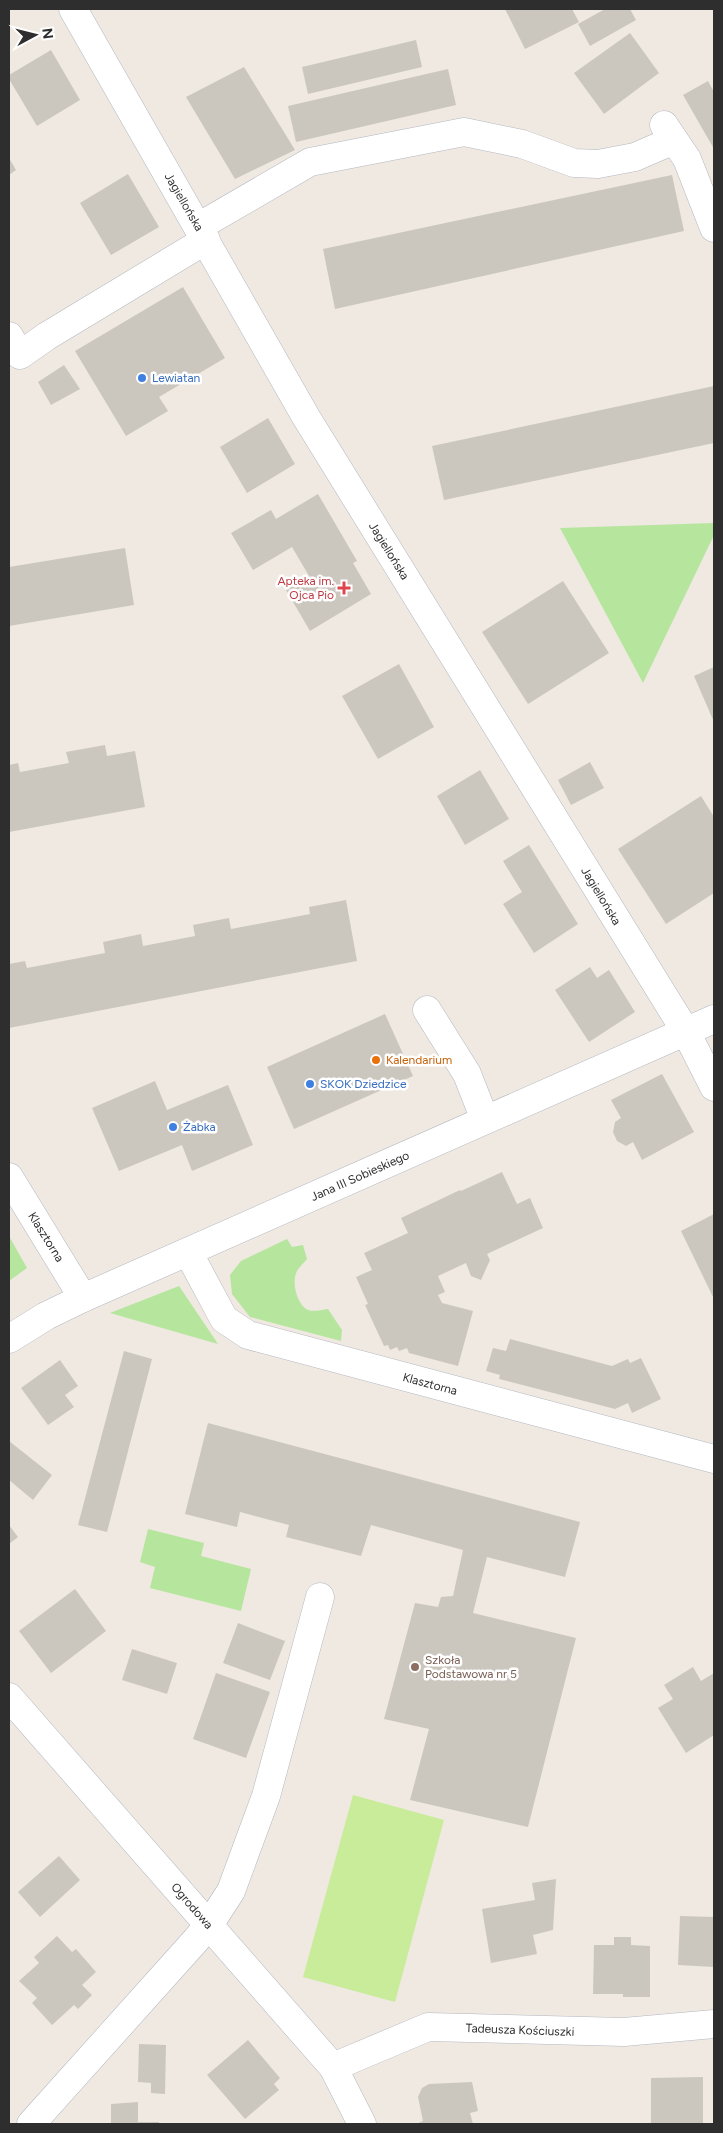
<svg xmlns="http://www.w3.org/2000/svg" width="723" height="2133" font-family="Figtree,sans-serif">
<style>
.green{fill:#b6e59e}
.pitch{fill:#c9ec9a}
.building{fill:#cbc7bf}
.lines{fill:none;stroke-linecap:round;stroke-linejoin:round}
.minor-casing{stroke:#b4b7c1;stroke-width:29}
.minor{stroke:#fff;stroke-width:28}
.shop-dot{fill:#3f7fe0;stroke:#fff;stroke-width:2}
.health-dot{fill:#e0444e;stroke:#fff;stroke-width:2}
.food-dot{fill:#e8710a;stroke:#fff;stroke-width:2}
.education-dot{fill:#8d6e63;stroke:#fff;stroke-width:2}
.labels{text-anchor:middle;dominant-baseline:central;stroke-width:5;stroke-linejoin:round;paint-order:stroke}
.street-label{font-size:12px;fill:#2e2e2e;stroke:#fff}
.shop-label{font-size:12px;fill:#366cbe;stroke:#fff;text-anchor:start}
.health-label{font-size:12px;fill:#be3a42;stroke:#fff;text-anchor:end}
.food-label{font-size:12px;fill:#c56008;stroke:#fff;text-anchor:start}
.education-label{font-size:12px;fill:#785e54;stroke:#fff;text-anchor:start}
</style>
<rect width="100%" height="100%" fill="#efe9e1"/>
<g class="green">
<path d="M714 523V535L643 683 560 528Z"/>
<path d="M9 1236 27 1268 9 1281Z"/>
<path d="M287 1239 292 1247 303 1245 307 1259C304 1263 299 1267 297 1271 291 1282 297 1305 308 1310 315 1312 321 1310 328 1309L342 1330 341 1341 250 1317 232 1294 230 1275 241 1261Z"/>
<path d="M179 1286 218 1344 110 1313Z"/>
<path d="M148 1529 204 1543 201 1556 251 1569 241 1611 150 1588 155 1567 140 1562Z"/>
</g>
<path class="pitch" d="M353 1795 444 1820 395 2002 303 1977Z"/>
<g class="building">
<path d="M505 9H572L579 22 525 49Z"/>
<path d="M605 9H630L636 20 590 46 578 24Z"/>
<path d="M630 33 659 73 604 114 574 73Z"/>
<path d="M416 40 422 67 308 94 302 67Z"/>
<path d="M51 50 80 100 37 126 9 79V75Z"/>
<path d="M244 67 295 150 235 179 186 97Z"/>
<path d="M448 69 456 105 296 142 288 106Z"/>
<path d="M708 81 714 92V149L683 95Z"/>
<path d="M9 158 16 170 9 175Z"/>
<path d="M128 174 159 227 111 255 80 203Z"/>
<path d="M672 175 684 231 335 309 323 249Z"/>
<path d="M183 287 225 358 159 397 168 411 126 436 75 351Z"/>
<path d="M64 365 80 389 51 405 38 382Z"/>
<path d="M714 386V443L444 500 432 446Z"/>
<path d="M268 418 295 464 247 493 220 447Z"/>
<path d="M318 494 357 561 353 563 371 594 310 631 286 590 309 576 292 547 253 570 231 533 271 510 276 519Z"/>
<path d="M125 548 134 605 9 626V567Z"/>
<path d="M563 581 609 653 528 704 482 632Z"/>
<path d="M399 664 434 727 378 759 342 696Z"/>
<path d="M714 667V722L694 676Z"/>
<path d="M105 745 107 756 135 751 145 807 9 832V765L18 763 20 772 69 763 66 752Z"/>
<path d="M590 762 604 788 571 805 558 780Z"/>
<path d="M480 770 509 819 465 845 437 796Z"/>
<path d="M701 796 714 817V893L666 924 618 849Z"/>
<path d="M529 845 578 924 534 953 503 904 522 892 503 861Z"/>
<path d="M346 900 357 961 9 1028V964L25 961 27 968 105 953 103 942 141 934 143 946 195 936 193 925 229 918 231 929 310 914 309 907Z"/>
<path d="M590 967 597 978 609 970 635 1012 589 1042 555 990Z"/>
<path d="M385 1014 413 1076 294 1129 267 1067Z"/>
<path d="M662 1074 694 1132 642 1160 633 1142 626 1146 617 1141 613 1132 615 1122 621 1118 611 1100Z"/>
<path d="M155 1081 167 1110 228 1085 253 1145 192 1171 182 1145 119 1171 92 1108Z"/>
<path d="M502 1172 517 1204 530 1198 543 1228 487 1254 490 1260 481 1280 471 1276 466 1263 438 1276 445 1292 438 1295 442 1303 473 1311 458 1366 409 1353 407 1348 399 1351 397 1347 390 1350 388 1345 384 1346 365 1305 368 1304 356 1277 372 1270 364 1253 408 1233 401 1218 460 1190 461 1191Z"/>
<path d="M714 1214V1299L681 1231Z"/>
<path d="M510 1339 612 1366 628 1359 630 1363 641 1358 661 1399 632 1413 628 1403 615 1409 499 1379 500 1375 486 1371 493 1348 506 1351Z"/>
<path d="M124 1351 152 1359 107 1532 78 1525Z"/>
<path d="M60 1360 78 1386 65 1395 74 1407 48 1425 21 1388Z"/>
<path d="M208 1423 580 1522 565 1577 487 1557 473 1613 576 1638 528 1827 410 1800 429 1729 384 1719 415 1603 438 1607 441 1597 453 1596 463 1550 371 1525 361 1556 286 1537 289 1525 240 1512 237 1527 185 1514Z"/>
<path d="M9 1441 52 1475 33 1500 9 1480Z"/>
<path d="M9 1525 18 1537 9 1544Z"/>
<path d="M75 1589 106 1631 51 1673 19 1631Z"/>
<path d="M238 1623 285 1641 270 1680 223 1663Z"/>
<path d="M132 1649 177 1663 167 1694 122 1680Z"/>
<path d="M693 1667 701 1681 714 1673V1735L686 1753 658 1708 673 1699 664 1685Z"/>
<path d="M216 1673 270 1692 246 1758 193 1739Z"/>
<path d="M59 1856 80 1880 40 1917 18 1892Z"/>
<path d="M556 1879 553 1930 533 1935 537 1954 491 1963 482 1909 535 1900 532 1883Z"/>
<path d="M680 1916 714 1917V1967L678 1965Z"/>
<path d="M57 1936 72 1952 76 1949 96 1972 82 1985 92 1995 78 2009 74 2005 52 2025 32 2003 37 1998 19 1981 39 1963 34 1957Z"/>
<path d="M614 1937H631V1945L650 1946V1997H623V1994H593L594 1945H614Z"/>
<path d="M248 2040 280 2078 274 2084 279 2090 245 2119 207 2075Z"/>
<path d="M139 2044 166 2045 165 2094 151 2093V2083L138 2082Z"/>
<path d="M703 2077V2124H651V2078Z"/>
<path d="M472 2082 478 2111 470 2113 473 2124H416L423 2121 418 2097 422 2088 429 2084Z"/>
<path d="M138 2102V2122H159V2124H111V2104Z"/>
</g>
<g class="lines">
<defs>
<g id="minor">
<path d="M73 9 306 417 686 1032 714 1087"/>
<path d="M664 125 687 159 714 228"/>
<path d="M198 227 310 162 464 132 522 144 574 163 598 164 635 157 674 140"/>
<path d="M9 336 20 355 47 336 206 240"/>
<path d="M427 1010 467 1074 485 1120"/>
<path d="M9 1177 83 1298"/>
<path d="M188 1252 224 1319 248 1335 714 1459"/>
<path d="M9 1339 46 1316 83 1298 714 1019"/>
<path d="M9 1697 333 2067 362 2124"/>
<path d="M333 2067 428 2027 624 2032 714 2024"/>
<path d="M31 2124 196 1940 209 1925 231 1891 266 1796 320 1597"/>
</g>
</defs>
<use href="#minor" class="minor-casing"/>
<use href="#minor" class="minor"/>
</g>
<g class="shop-dot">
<circle cx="142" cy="378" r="5"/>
<circle cx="310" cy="1084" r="5"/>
<circle cx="173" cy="1127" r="5"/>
</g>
<path class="health-dot" d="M341.5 580.5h5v5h5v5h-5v5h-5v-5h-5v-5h5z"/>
<circle class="food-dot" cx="376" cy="1060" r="5"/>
<circle class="education-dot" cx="415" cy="1667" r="5"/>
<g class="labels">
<g class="street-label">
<text transform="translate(184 202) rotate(60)">Jagiellońska</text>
<text transform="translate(389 551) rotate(58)">Jagiellońska</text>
<text transform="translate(601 896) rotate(59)">Jagiellońska</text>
<text transform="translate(360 1176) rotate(-24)">Jana III Sobieskiego</text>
<text transform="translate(46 1237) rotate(58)">Klasztorna</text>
<text transform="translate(430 1384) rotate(15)">Klasztorna</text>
<text transform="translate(192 1906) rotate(49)">Ogrodowa</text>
<text transform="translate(520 2030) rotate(2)">Tadeusza Kościuszki</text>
</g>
<g class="shop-label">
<text x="152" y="378">Lewiatan</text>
<text x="320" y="1084">SKOK Dziedzice</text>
<text x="183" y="1127">Żabka</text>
</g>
<g class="health-label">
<text x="334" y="581">Apteka im.<tspan x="334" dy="14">Ojca Pio</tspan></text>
</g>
<g class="food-label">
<text x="386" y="1060">Kalendarium</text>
</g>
<g class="education-label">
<text x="425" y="1660">Szkoła<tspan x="425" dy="14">Podstawowa nr 5</tspan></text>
</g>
</g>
<rect width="723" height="2133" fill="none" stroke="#2e2e2e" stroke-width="20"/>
<g transform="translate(35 35) rotate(83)" stroke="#ffffff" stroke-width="4" paint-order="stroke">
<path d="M0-4L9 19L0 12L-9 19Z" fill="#2e2e2e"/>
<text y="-8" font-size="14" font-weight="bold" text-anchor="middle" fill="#2e2e2e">N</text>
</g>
</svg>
